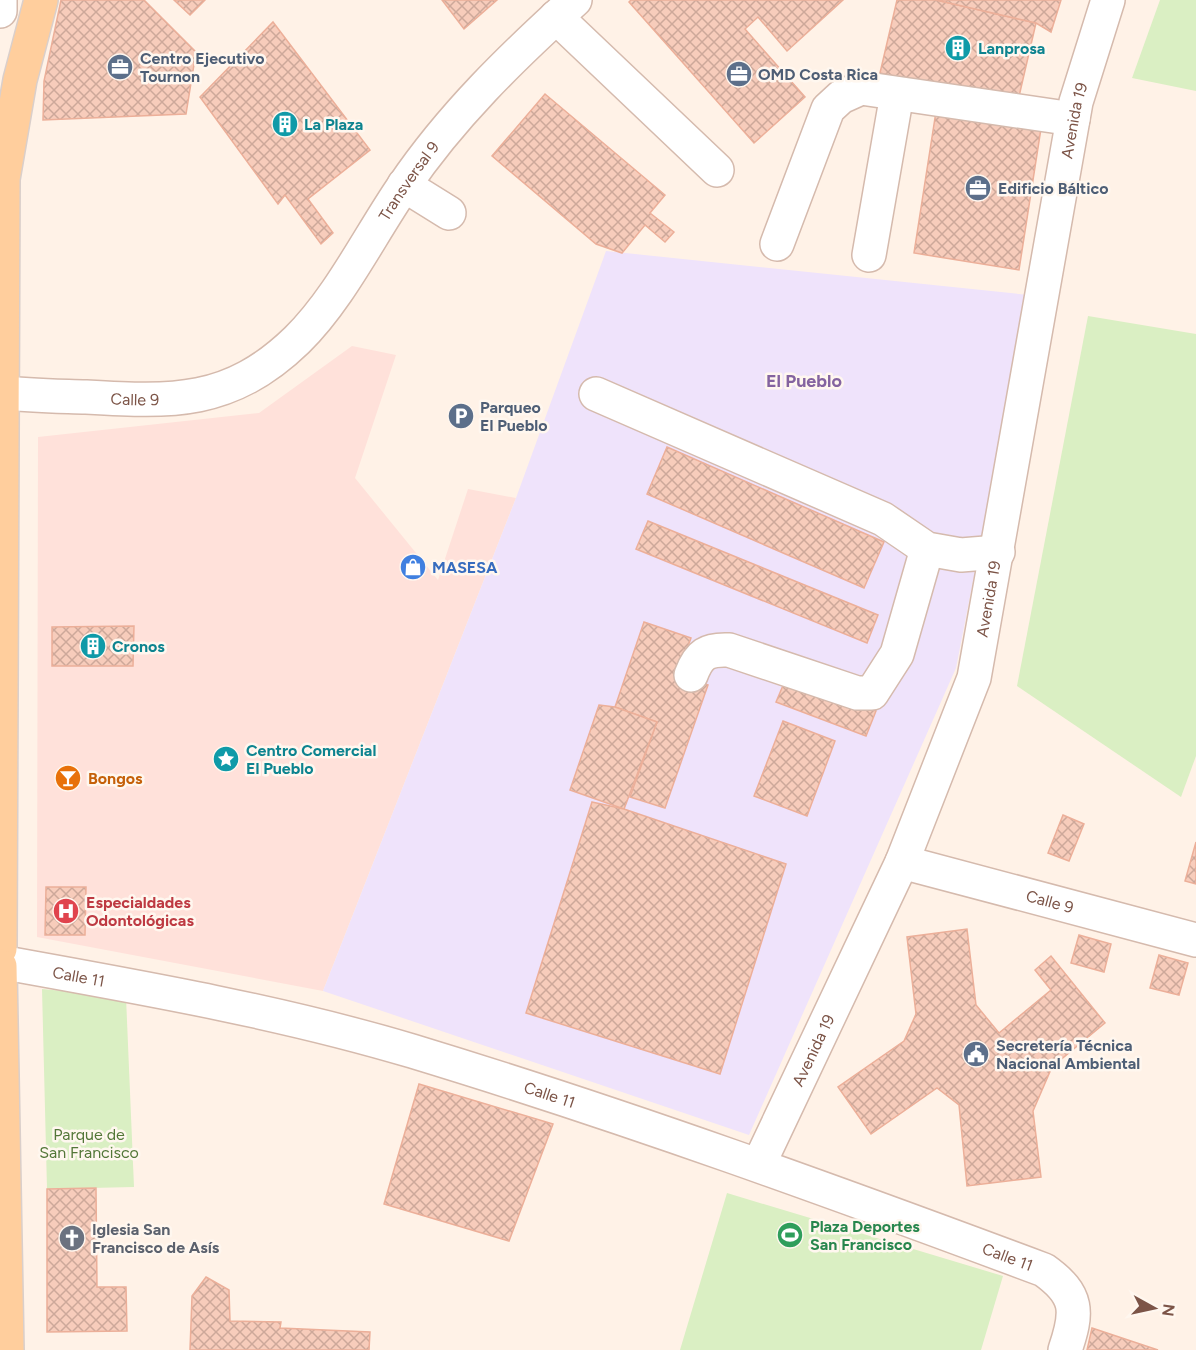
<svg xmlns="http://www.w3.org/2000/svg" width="1196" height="1350" font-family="Figtree,sans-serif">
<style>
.commercial{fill:#ffe1da}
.education{fill:#efe3fb}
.park{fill:#daefc3}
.building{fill:url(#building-cross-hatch);stroke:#ecaf99;stroke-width:1.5}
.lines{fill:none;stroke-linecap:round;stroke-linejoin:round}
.minor-casing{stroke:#d5baad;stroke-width:36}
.major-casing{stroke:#dacfcb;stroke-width:36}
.minor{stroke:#fff;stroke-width:33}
.major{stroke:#ffce9d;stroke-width:33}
.labels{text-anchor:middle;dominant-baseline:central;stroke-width:5;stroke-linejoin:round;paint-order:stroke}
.culture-label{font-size:16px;font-weight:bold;fill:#0d838f;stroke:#fff7ef;text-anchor:start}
.service-label{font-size:16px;font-weight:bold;fill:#4e5e75;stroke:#fff7ef;text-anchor:start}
.street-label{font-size:16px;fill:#7c5447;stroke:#fff7ef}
.shop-label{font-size:16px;font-weight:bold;fill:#366cbe;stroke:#fff7ef;text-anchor:start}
.food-label{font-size:16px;font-weight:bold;fill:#c56008;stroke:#fff7ef;text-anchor:start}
.health-label{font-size:16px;font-weight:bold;fill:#be3a42;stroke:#fff7ef;text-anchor:start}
.park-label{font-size:16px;fill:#537738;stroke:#fff7ef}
.leisure-label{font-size:16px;font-weight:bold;fill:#27864d;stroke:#fff7ef;text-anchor:start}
.worship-label{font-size:16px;font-weight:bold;fill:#5b616d;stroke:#fff7ef;text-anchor:start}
.neighbourhood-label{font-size:18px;font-weight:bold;fill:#8463a0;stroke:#fff7ef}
</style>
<defs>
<pattern id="building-cross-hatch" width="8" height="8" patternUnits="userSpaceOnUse" patternTransform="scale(1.5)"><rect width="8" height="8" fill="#f7ccbb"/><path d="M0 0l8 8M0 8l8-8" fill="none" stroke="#cda89a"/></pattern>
</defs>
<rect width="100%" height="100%" fill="#fff2e7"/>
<path class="commercial" d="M352 346 396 355 355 478 438 580 468 489 516 498 323 991 37 937 38 437 259 413Z"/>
<path class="education" d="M606 251 1029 295 956 668 749 1135 323 991 516 498Z"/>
<g class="park">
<path d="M1160 0H1196V91L1132 78Z"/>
<path d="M1088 316 1196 334V756L1181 797 1017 686Z"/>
<path d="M42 989 126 997 134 1187 47 1189Z"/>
<path d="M727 1193 1003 1276 981 1350H680Z"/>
</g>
<g class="building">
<path d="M61 0H144L196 52 186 114 43 120 44 81Z"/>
<path d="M174 0H205L190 15Z"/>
<path d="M442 0H497L464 29Z"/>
<path d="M631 0H843L787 51 758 17 745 29 805 97 754 143 629 2Z"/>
<path d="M897 0H936L1036 23 1017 105 880 73Z"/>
<path d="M936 0H1061L1051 32 1036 23Z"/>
<path d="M273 22 370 150 308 199 333 233 321 244 285 195 278 204 200 97Z"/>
<path d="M545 94 665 195 650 213 674 232 665 242 645 225 622 253 596 244 492 156Z"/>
<path d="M937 105 1042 122 1019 270 914 253Z"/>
<path d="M667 447 884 542 864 588 647 494Z"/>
<path d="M648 521 878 615 867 643 636 549Z"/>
<path d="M644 622 691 638 678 674 708 685 665 808 630 797 657 722 615 707Z"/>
<path d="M134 626 133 666H52V627Z"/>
<path d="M787 676 876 711 866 736 776 702Z"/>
<path d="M599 705 615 707 657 722 624 809 570 790Z"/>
<path d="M783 721 835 741 807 816 754 796Z"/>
<path d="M592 802 624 809 786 864 720 1074 526 1013Z"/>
<path d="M1063 815 1084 824 1069 861 1048 853Z"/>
<path d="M1196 842V884L1185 881Z"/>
<path d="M46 887H86L85 935H45Z"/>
<path d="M967 929 976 1005 999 1033 1051 990 1035 970 1051 956 1105 1023 1052 1067 1033 1111 1041 1177 967 1186 959 1105 937 1088 871 1134 838 1087 904 1041 916 1014 907 937Z"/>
<path d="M1079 935 1111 944 1104 972 1071 963Z"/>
<path d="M1159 955 1188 963 1179 995 1150 988Z"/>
<path d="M419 1084 553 1124 509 1241 384 1204Z"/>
<path d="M96 1188 97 1287H126L127 1331 47 1332V1189Z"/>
<path d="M206 1277 229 1290 230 1321 281 1322 280 1328 370 1332 369 1350H190L192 1296Z"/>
<path d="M1092 1328 1158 1350H1087Z"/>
</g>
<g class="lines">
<defs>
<g id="minor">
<path d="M0 11V0"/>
<path d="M556 17 717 170"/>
<path d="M404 185 449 213"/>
<path d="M777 244 828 109 841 97 861 88 1073 119"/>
<path d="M869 255 897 94"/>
<path id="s1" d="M0 392C28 396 58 396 86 397 172 402 230 405 297 340 339 299 370 235 403 187 451 116 512 57 575 0"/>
<path d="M596 394 883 519 927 549 961 555 998 552"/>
<path d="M691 675C699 654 707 649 729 650L857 693H872L897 654 927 549"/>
<path id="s2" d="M902 862 1196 940"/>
<path id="s3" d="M0 962C138 987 278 1011 412 1051 626 1116 835 1192 1044 1270 1079 1295 1078 1312 1065 1350"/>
<path id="s4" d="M759 1164 902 862 974 678 1076 102 1108 0"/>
</g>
<g id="major">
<path d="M0 949 3 179 20 80 41 0"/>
<path d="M0 966 7 1350"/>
</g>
</defs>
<use href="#minor" class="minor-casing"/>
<use href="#major" class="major-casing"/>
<use href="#minor" class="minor"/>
<use href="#major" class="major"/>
</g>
<defs>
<symbol id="building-disc" viewBox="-11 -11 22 22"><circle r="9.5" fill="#0f9aa8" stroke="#fff7ef"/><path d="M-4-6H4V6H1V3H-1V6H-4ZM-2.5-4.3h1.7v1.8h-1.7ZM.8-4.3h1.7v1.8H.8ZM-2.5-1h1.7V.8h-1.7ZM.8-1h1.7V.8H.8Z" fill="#fff"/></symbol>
<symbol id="office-disc" viewBox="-11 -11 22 22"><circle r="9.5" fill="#5c6f8a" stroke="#fff7ef"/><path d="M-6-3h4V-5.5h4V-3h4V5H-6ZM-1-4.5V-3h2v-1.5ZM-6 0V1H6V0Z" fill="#fff"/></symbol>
<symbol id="parking-disc" viewBox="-11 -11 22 22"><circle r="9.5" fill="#5c6f8a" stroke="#fff7ef"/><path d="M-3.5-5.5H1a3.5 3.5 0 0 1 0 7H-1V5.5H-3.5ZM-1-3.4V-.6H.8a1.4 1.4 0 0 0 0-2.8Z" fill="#fff"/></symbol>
<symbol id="shop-disc" viewBox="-11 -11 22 22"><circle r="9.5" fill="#3f7fe0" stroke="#fff7ef"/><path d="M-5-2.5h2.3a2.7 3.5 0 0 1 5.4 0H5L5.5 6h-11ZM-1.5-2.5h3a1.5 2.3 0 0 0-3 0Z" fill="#fff"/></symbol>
<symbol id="sight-disc" viewBox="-11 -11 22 22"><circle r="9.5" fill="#0f9aa8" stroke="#fff7ef"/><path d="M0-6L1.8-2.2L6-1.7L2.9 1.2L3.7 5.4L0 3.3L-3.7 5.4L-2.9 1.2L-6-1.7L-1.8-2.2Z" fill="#fff"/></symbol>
<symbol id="bar-disc" viewBox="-11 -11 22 22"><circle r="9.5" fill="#e8710a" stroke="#fff7ef"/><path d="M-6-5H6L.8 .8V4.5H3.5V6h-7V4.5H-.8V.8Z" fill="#fff"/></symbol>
<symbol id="hospital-disc" viewBox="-11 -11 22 22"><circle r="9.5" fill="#e0444e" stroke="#fff7ef"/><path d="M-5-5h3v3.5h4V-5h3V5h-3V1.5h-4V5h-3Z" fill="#fff"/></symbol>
<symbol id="civic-disc" viewBox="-11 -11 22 22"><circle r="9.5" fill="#5c6f8a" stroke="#fff7ef"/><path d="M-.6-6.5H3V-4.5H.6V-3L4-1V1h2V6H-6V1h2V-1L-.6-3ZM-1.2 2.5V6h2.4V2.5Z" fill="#fff"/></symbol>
<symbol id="stadium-disc" viewBox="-11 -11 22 22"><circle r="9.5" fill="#2e9e5b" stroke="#fff7ef"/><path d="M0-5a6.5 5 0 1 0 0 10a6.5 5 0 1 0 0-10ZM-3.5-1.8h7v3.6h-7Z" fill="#fff"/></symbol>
<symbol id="church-disc" viewBox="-11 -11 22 22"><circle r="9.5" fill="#6b7280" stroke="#fff7ef"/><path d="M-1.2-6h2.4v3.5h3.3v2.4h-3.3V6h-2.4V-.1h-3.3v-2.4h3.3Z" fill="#fff"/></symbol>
</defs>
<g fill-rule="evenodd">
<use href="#building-disc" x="943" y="33" width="30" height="30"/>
<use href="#office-disc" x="105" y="52" width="30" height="30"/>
<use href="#office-disc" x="724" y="59" width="30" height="30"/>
<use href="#building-disc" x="270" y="109" width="30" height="30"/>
<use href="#office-disc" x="963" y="173" width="30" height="30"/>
<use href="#parking-disc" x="446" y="401" width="30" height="30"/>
<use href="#shop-disc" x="398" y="552" width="30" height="30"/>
<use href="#building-disc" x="78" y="631" width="30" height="30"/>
<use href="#sight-disc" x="211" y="744" width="30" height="30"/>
<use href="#bar-disc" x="53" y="763" width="30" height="30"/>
<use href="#hospital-disc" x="51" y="896" width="30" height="30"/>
<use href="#civic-disc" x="961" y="1039" width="30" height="30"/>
<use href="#stadium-disc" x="775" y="1220" width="30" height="30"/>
<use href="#church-disc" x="57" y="1223" width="30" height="30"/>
</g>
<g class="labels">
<g class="culture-label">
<text x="978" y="48">Lanprosa</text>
<text x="304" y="124">La Plaza</text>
<text x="112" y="646">Cronos</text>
<text x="246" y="750">Centro Comercial<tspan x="246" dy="18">El Pueblo</tspan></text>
</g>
<g class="service-label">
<text x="140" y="58">Centro Ejecutivo<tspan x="140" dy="18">Tournon</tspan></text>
<text x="758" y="74">OMD Costa Rica</text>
<text x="998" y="188">Edificio Báltico</text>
<text x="480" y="407">Parqueo<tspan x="480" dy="18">El Pueblo</tspan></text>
<text x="996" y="1045">Secretería Técnica<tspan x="996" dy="18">Nacional Ambiental</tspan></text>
</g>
<g class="street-label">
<text stroke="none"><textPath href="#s4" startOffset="1098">Avenida 19</textPath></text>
<text stroke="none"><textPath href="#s1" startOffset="508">Transversal 9</textPath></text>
<text stroke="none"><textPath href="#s1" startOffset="135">Calle 9</textPath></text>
<text stroke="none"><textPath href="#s4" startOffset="612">Avenida 19</textPath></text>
<text stroke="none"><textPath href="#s2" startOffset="153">Calle 9</textPath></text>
<text stroke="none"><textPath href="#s3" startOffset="80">Calle 11</textPath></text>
<text stroke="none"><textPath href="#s4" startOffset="126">Avenida 19</textPath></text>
<text stroke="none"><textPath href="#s3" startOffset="566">Calle 11</textPath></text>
<text stroke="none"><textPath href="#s3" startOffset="1052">Calle 11</textPath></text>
</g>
<g class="shop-label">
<text x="432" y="567">MASESA</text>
</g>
<g class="food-label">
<text x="88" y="778">Bongos</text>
</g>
<g class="health-label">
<text x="86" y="902">Especialdades<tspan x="86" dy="18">Odontológicas</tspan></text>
</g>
<g class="park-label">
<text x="89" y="1134">Parque de<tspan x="89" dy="18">San Francisco</tspan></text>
</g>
<g class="leisure-label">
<text x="810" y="1226">Plaza Deportes<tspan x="810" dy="18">San Francisco</tspan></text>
</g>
<g class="worship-label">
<text x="92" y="1229">Iglesia San<tspan x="92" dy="18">Francisco de Asís</tspan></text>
</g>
<g class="neighbourhood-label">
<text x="804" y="381">El Pueblo</text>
</g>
</g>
<g transform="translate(1154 1308) rotate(98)" stroke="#fff7ef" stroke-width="4.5" paint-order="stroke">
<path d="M0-4.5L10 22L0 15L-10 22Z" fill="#7c5447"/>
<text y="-9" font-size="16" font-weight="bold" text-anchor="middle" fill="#7c5447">N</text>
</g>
</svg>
